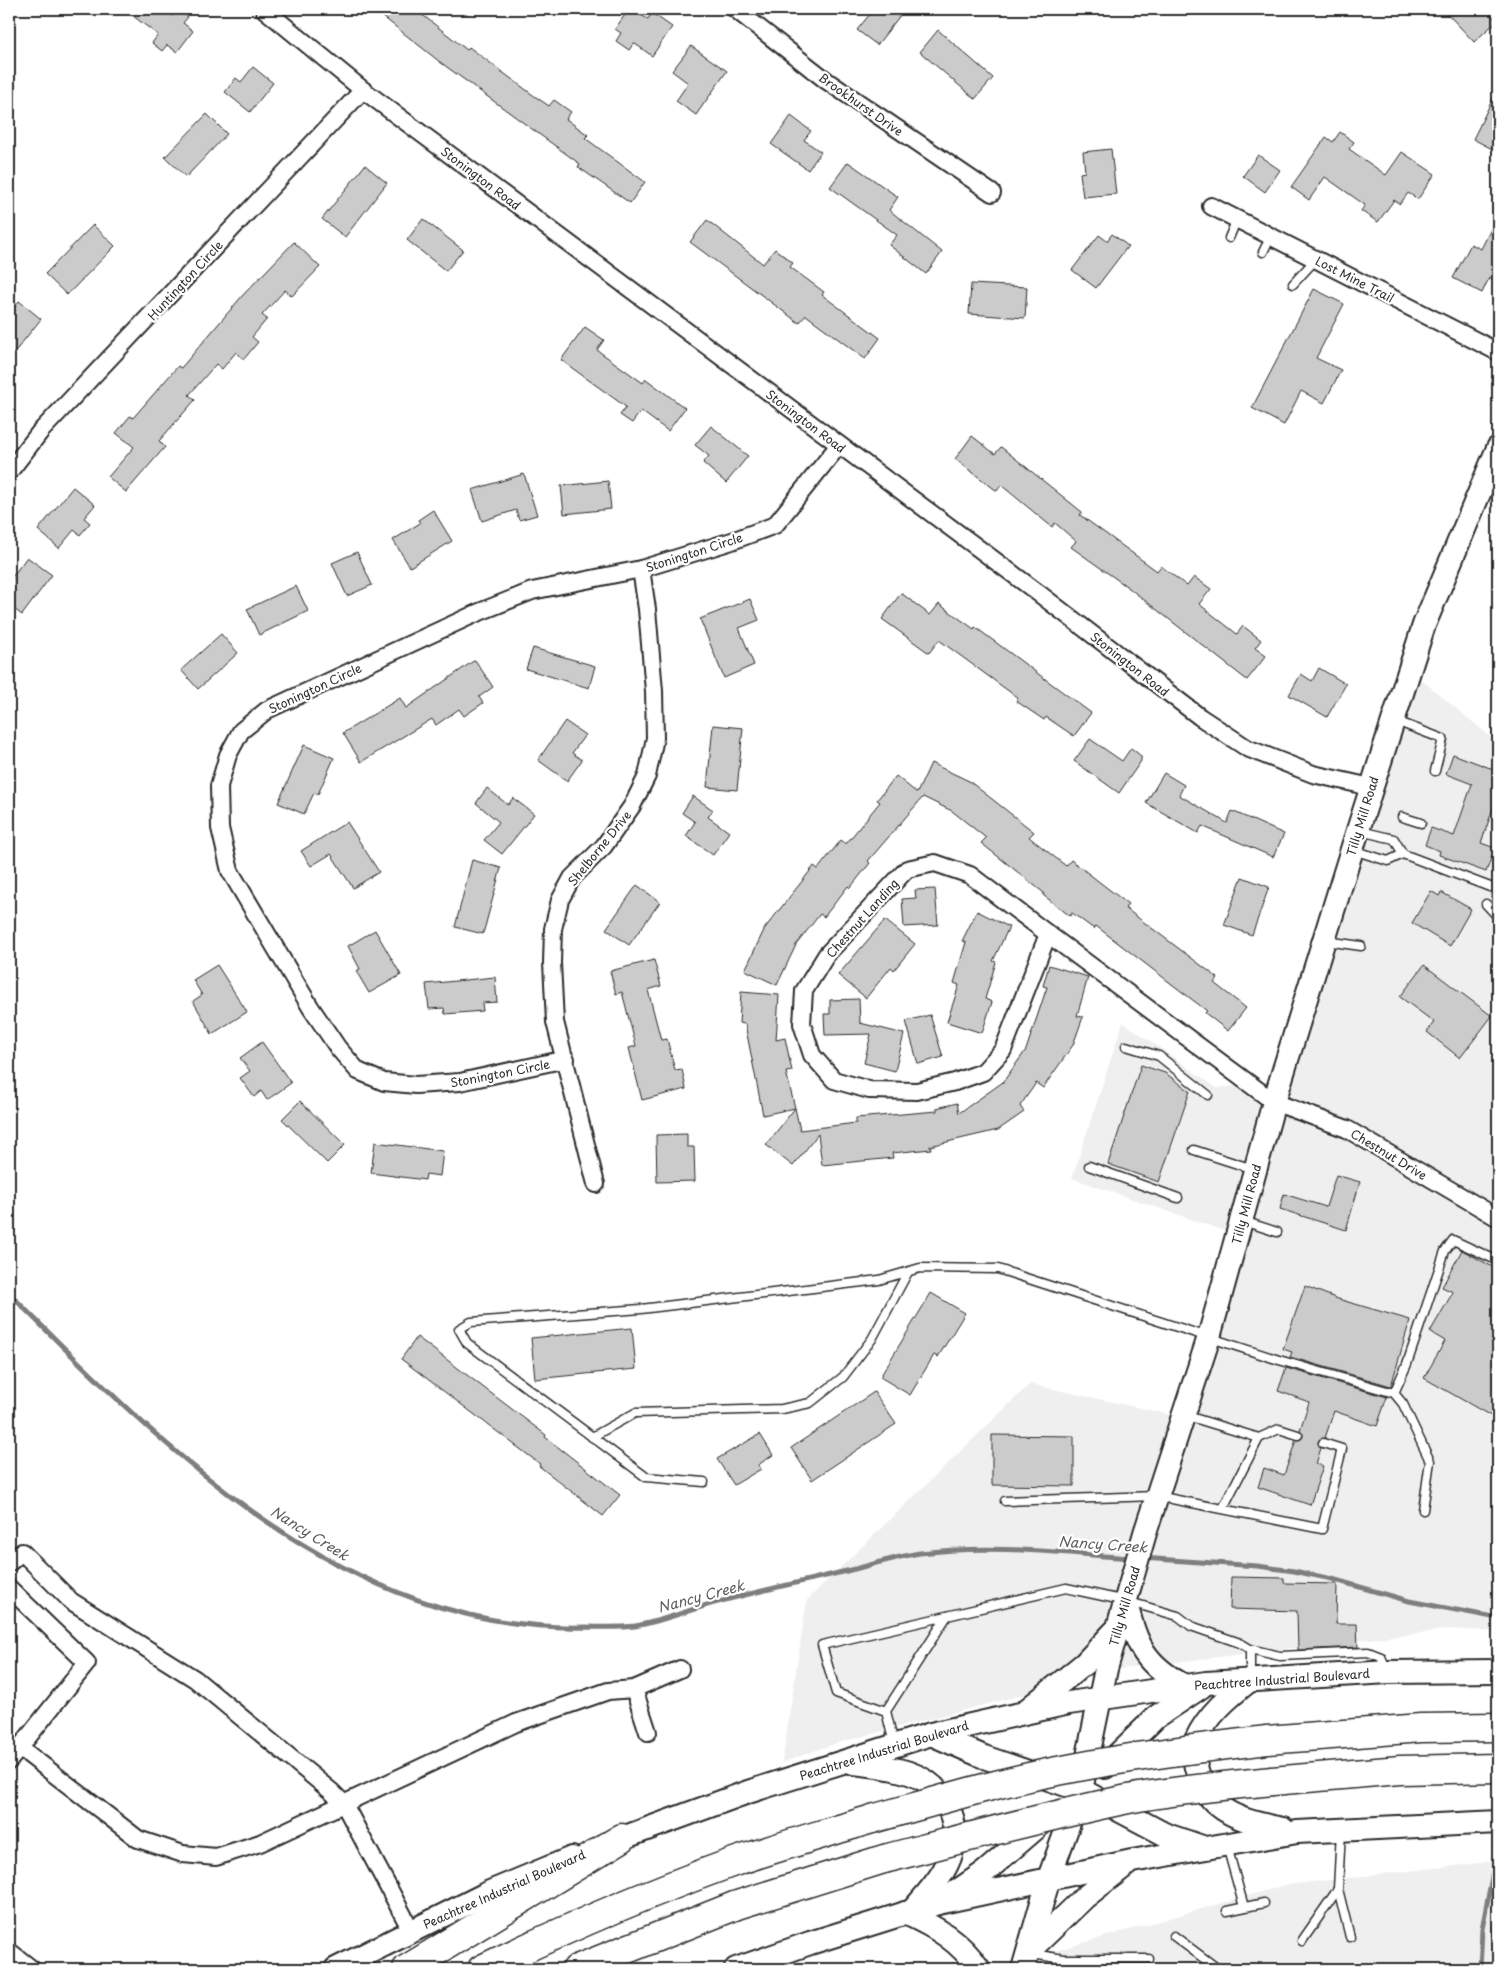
<svg xmlns="http://www.w3.org/2000/svg" width="1507" height="1978" font-family="'Playpen Sans',sans-serif">
<style>
.built{fill:#efefef}
.lines{fill:none;stroke-linecap:round;stroke-linejoin:round}
.stream{stroke:#7e7e7e;stroke-width:5}
.building{fill:#cbcbcb;stroke:#2b2b2b}
.lane-casing{stroke:#2b2b2b;stroke-width:11}
.street-casing{stroke:#2b2b2b;stroke-width:20}
.secondary-casing{stroke:#2b2b2b;stroke-width:26}
.highway-casing{stroke:#2b2b2b;stroke-width:31}
.lane{stroke:#fff;stroke-width:8}
.street{stroke:#fff;stroke-width:16}
.secondary{stroke:#fff;stroke-width:22}
.highway{stroke:#fff;stroke-width:28}
.highway-bridge-casing{stroke:#2b2b2b;stroke-width:31;stroke-linecap:butt}
.highway-bridge{stroke:#fff;stroke-width:28}
.labels{text-anchor:middle;dominant-baseline:central;stroke-width:4.5;stroke-linejoin:round;paint-order:stroke}
.street-label{font-size:12px;fill:#2b2b2b;stroke:#fff}
.water-label{font-size:14px;font-style:italic;fill:#5c5c5c;stroke:#fff}
</style>
<rect width="100%" height="100%" fill="#fff"/>
<filter id="ink" filterUnits="userSpaceOnUse"><feTurbulence type="fractalNoise" baseFrequency=".02" numOctaves="2"/><feDisplacementMap in="SourceGraphic" scale="10" xChannelSelector="R" yChannelSelector="G"/><feConvolveMatrix kernelMatrix="1 2 1 2 8 2 1 2 1" color-interpolation-filters="sRGB"/></filter>
<g filter="url(#ink)">
<g class="built">
<path d="M1400 662 1498 743V1632L1453 1629 1126 1668 833 1744 782 1763 807 1600 1030 1384 1190 1419 1239 1236 1072 1178 1123 1022 1217 1088 1244 1085 1279 1103Z"/>
<path d="M1498 1861V1969H976L1034 1957 1285 1885Z"/>
</g>
<g class="lines">
<g class="stream">
<path d="M9 1293C165 1450 347 1633 585 1627 602 1627 619 1628 635 1626 659 1622 684 1612 707 1605 754 1592 800 1582 847 1571 871 1565 895 1557 920 1553 991 1544 1060 1553 1131 1558"/>
<path d="M1142 1558 1257 1566 1294 1571 1332 1579 1409 1601 1498 1618"/>
<path d="M1480 1969 1482 1929 1498 1846"/>
</g>
</g>
<g class="building">
<path d="M124 9H165L173 16 178 9 188 17 183 23 193 31 177 52 167 45 162 51 152 43 158 35Z"/>
<path d="M373 9H415L467 50 469 47 533 95 549 106 554 100 571 112 566 119 588 135 585 138 645 182 630 203 578 167 580 164 440 62Z"/>
<path d="M629 9 648 19 652 13 672 27 652 56 634 43 629 50 616 41 621 33 615 29Z"/>
<path d="M874 9H905L877 45 857 30Z"/>
<path d="M1443 9H1485L1497 21 1474 42Z"/>
<path d="M938 30 993 78 975 99 920 52Z"/>
<path d="M691 46 727 71 696 115 676 101 688 83 672 71Z"/>
<path d="M253 67 273 83 250 112 225 92 236 78 241 82Z"/>
<path d="M1498 88V152L1473 139Z"/>
<path d="M207 114 227 134 186 177 165 157Z"/>
<path d="M791 116 811 131 804 140 821 152 808 170 771 144Z"/>
<path d="M1340 132 1354 142 1349 149 1386 175 1402 152 1435 174 1418 199 1408 193 1400 204 1394 200 1378 222 1361 211 1365 205 1325 177 1309 200 1291 187 1326 137 1333 142Z"/>
<path d="M1111 149 1116 194 1083 197 1080 173 1085 172 1083 152Z"/>
<path d="M1258 155 1280 170 1265 192 1243 176Z"/>
<path d="M848 162 898 197 889 210 942 252 926 274 889 245 897 235 830 187Z"/>
<path d="M365 165 387 183 345 237 322 219Z"/>
<path d="M1498 215V283L1489 278 1482 293 1453 278 1471 244 1481 249Z"/>
<path d="M423 219 463 250 446 271 407 240Z"/>
<path d="M707 220 763 264 775 249 793 263 790 267 824 292 822 295 880 338 865 359 806 315 799 323 690 242Z"/>
<path d="M93 225 115 246 67 295 45 274Z"/>
<path d="M1112 234 1128 246 1096 288 1072 270 1099 235 1107 241Z"/>
<path d="M294 242 320 267 292 296 285 290 262 315 267 319 252 337 258 342 244 359 236 352 222 369 216 364 189 395 195 400 159 441 165 447 126 492 108 477 134 447 116 433 130 416 133 418 178 366 181 368 243 295Z"/>
<path d="M971 284 1027 287 1025 318 969 314Z"/>
<path d="M1314 289 1344 304 1316 358 1341 370 1324 403 1301 391 1284 425 1252 408Z"/>
<path d="M19 301 41 319 9 359V314Z"/>
<path d="M585 327 604 340 597 350 643 383 646 379 685 408 668 431 641 411 632 423 620 415 626 407 561 360Z"/>
<path d="M711 426 748 456 726 483 703 463 709 456 695 445Z"/>
<path d="M972 436 995 454 1001 447 1082 512 1080 515 1157 571 1161 566 1187 586 1194 577 1211 589 1199 604 1237 634 1243 626 1261 640 1255 648 1266 656 1247 680 1129 588 1071 547 1076 541 1055 523 1052 527 1001 485 997 491 955 459Z"/>
<path d="M524 474 537 515 519 520 516 510 482 521 472 490Z"/>
<path d="M608 481 611 509 564 514 561 486Z"/>
<path d="M73 487 95 505 84 518 90 523 80 535 74 530 59 548 38 530Z"/>
<path d="M433 510 452 541 410 567 393 540 420 523 418 520Z"/>
<path d="M357 552 372 585 347 596 332 563Z"/>
<path d="M27 557 52 575 22 615 9 605V581Z"/>
<path d="M296 586 308 611 259 635 247 609Z"/>
<path d="M901 593 930 615 939 604 974 629 975 627 1091 713 1074 736 1046 717 1044 720 1016 701 1018 698 939 640 929 653 882 619Z"/>
<path d="M750 599 759 620 739 628 754 665 724 678 700 619Z"/>
<path d="M221 634 238 653 198 689 181 670Z"/>
<path d="M533 648 595 666 589 688 526 669Z"/>
<path d="M475 660 493 687 479 697 483 703 464 716 459 709 436 725 432 719 361 762 343 733 400 698 406 708Z"/>
<path d="M1319 668 1346 684 1327 717 1289 695 1301 674 1312 681Z"/>
<path d="M565 721 585 735 572 753 582 760 567 781 538 760Z"/>
<path d="M713 725 743 728 737 790 707 787Z"/>
<path d="M1090 739 1122 761 1131 748 1141 756V761L1119 793 1074 761Z"/>
<path d="M304 745 334 758 318 794 314 793 304 814 278 803Z"/>
<path d="M1453 754 1498 771V794L1481 843 1495 848 1486 872 1439 855 1440 851 1425 845 1431 828 1454 836 1472 784 1446 774Z"/>
<path d="M931 763 969 781 1034 832 1029 837 1066 866 1071 860 1128 904 1125 908 1218 978 1214 983 1246 1008 1228 1031 1205 1013 1207 1011 1096 926 1094 929 1072 913 1070 916 1043 895 1044 893 981 843 986 838 952 811 923 797 868 861 870 863 850 888 848 886 824 917 820 914 796 945 777 985 745 970 765 928 814 866 818 869 841 840 846 844 880 802 877 800 896 776 917 793Z"/>
<path d="M1164 773 1184 785 1179 795 1227 823 1232 811 1284 834 1273 857 1202 826 1198 833 1146 803Z"/>
<path d="M487 788 508 805 513 798 534 814 502 854 484 840 499 822 476 803Z"/>
<path d="M693 796 713 810 708 817 729 832 713 855 686 836 695 822 682 813Z"/>
<path d="M347 822 379 872 353 888 331 854 311 866 301 851Z"/>
<path d="M472 860 501 868 483 934 455 927Z"/>
<path d="M1242 877 1269 887 1252 935 1224 925Z"/>
<path d="M637 885 660 902 629 945 606 929Z"/>
<path d="M935 889 938 925 904 927 902 899 916 898 915 890Z"/>
<path d="M1431 891 1439 896 1441 892 1471 909 1450 946 1412 923Z"/>
<path d="M977 911 1009 927 993 961 996 962 985 999 992 1002 982 1033 947 1022 959 985 954 983 966 942 962 941Z"/>
<path d="M885 920 915 944 894 970 891 967 866 998 838 975Z"/>
<path d="M375 930 401 975 369 993 356 971 360 969 348 946Z"/>
<path d="M654 960 661 986 648 990 661 1040 667 1039 675 1070 682 1069 686 1089 642 1100 629 1048 636 1046 622 992 616 994 610 971Z"/>
<path d="M217 965 247 1012 212 1034 193 1001 202 995 193 980Z"/>
<path d="M1049 965 1088 977 1077 1016 1083 1017 1073 1045 1043 1088 1036 1083 1020 1106 1024 1112 998 1130 930 1146 931 1149 892 1153 893 1158 822 1165 818 1134 793 1166 766 1145 795 1108 800 1130 856 1123V1118L937 1111V1108L957 1103 959 1113 1003 1082 1026 1050 1047 987 1043 986Z"/>
<path d="M1424 965 1492 1016 1460 1058 1427 1032 1434 1022 1400 997Z"/>
<path d="M495 977 497 1002 482 1003 483 1011 445 1014 444 1008 429 1009 426 984Z"/>
<path d="M741 992 779 995 776 1040 785 1038 792 1071 786 1072 795 1108 763 1115 745 1024 739 1023Z"/>
<path d="M859 999 860 1023 904 1034 895 1071 864 1063 871 1034 825 1035 824 1014H830V1000Z"/>
<path d="M930 1015 943 1057 918 1064 906 1021Z"/>
<path d="M262 1042 291 1083 267 1100 261 1091 254 1097 240 1078 250 1071 240 1058Z"/>
<path d="M1141 1065 1165 1073 1190 1091 1159 1182 1108 1164Z"/>
<path d="M300 1101 345 1145 327 1163 282 1119Z"/>
<path d="M687 1134V1147H694L695 1181 657 1182 656 1135Z"/>
<path d="M375 1142 443 1151 440 1176 426 1174 425 1180 371 1173Z"/>
<path d="M1336 1175 1360 1182 1346 1230 1280 1209 1284 1194 1326 1207Z"/>
<path d="M1462 1250 1498 1270V1420L1424 1378 1445 1341 1430 1332 1453 1292 1442 1287Z"/>
<path d="M1305 1286 1338 1299 1410 1320 1391 1386 1290 1357 1292 1352 1283 1349Z"/>
<path d="M931 1293 965 1313 938 1357 934 1355 910 1395 880 1377Z"/>
<path d="M632 1328 636 1369 535 1379 531 1338Z"/>
<path d="M417 1337 546 1435 545 1437 620 1495 603 1516 539 1466 540 1464 401 1359Z"/>
<path d="M1286 1368 1387 1397 1377 1426 1334 1411 1325 1438 1320 1439 1318 1442 1321 1448 1316 1464 1323 1466 1310 1505 1258 1487 1264 1468 1284 1475 1296 1440 1301 1439 1303 1436 1300 1430 1309 1402 1278 1391Z"/>
<path d="M874 1392 896 1424 812 1480 791 1448Z"/>
<path d="M760 1434 773 1455 758 1465 761 1469 734 1485 717 1459Z"/>
<path d="M992 1435 1074 1436V1486L992 1485Z"/>
<path d="M1231 1577 1284 1578V1583L1337 1584 1336 1624H1357L1358 1647 1298 1650 1297 1611 1230 1609Z"/>
</g>
<g class="lines">
<defs>
<g id="lane">
<path d="M1229 238 1237 219"/>
<path d="M1263 252 1271 236"/>
<path d="M1293 284 1316 259"/>
<path d="M1396 721 1443 739 1435 771"/>
<path d="M1402 817 1421 823"/>
<path d="M1360 831 1394 839 1403 854 1490 887"/>
<path d="M1353 850 1388 861 1403 854"/>
<path d="M1486 904 1498 917"/>
<path d="M1326 941 1361 946"/>
<path d="M1126 1046 1159 1056 1208 1095"/>
<path d="M1194 1150 1253 1169"/>
<path d="M1089 1166 1178 1198"/>
<path d="M1243 1221 1277 1232"/>
<path d="M1394 1393 1407 1364 1445 1251 1453 1240 1498 1261"/>
<path d="M1184 1415 1259 1438"/>
<path d="M592 1437 635 1413 782 1409 810 1403 843 1377 872 1339 908 1272"/>
<path d="M704 1482 646 1477 467 1343 459 1329 471 1322 641 1309 879 1280 920 1268 998 1269 1279 1360 1394 1393 1403 1404 1430 1461 1423 1510"/>
<path d="M1005 1501 1157 1496 1322 1529 1342 1449 1323 1443"/>
<path d="M1223 1508 1259 1438 1279 1429 1298 1435"/>
<path d="M1250 1649 1280 1656 1368 1652 1381 1657 1386 1668"/>
<path d="M886 1711 836 1693 822 1645 947 1616"/>
<path d="M894 1744 886 1711 947 1616 1066 1588 1126 1601 1178 1616 1191 1626 1240 1643 1250 1649V1678"/>
<path d="M1498 1824V1844"/>
<path d="M1341 1831 1338 1889 1350 1937"/>
<path d="M1227 1846 1244 1907"/>
<path d="M1227 1911 1264 1903"/>
<path d="M1174 1936 1218 1969"/>
<path d="M1302 1941 1338 1889"/>
<path d="M1032 1954 1064 1959H1149"/>
<path d="M1498 1969V1927"/>
</g>
<g id="street">
<path d="M264 9 363 90 1037 592 1200 717 1247 748 1313 774 1371 787"/>
<path d="M735 9 827 81 992 193"/>
<path d="M1211 206 1498 352"/>
<path d="M9 472 40 432 363 90"/>
<path d="M935 863 970 875 1048 934 1003 1050 983 1072 955 1082 917 1091 869 1090 834 1080 812 1055 802 1024 804 991 827 954 907 869Z"/>
<path d="M1048 934 1274 1102 1347 1129 1498 1218"/>
<path d="M566 1059 460 1082 416 1085 384 1082 358 1071 338 1048 311 1008 230 871 220 828 219 786 228 755 241 731 267 710 477 613 532 591 641 569 732 541 775 525 839 445"/>
<path d="M596 1184 555 1022 552 963 553 929 560 900 572 878 604 846 632 806 647 776 655 738 654 691 647 609 641 569"/>
<path d="M9 1563 22 1552 71 1601 195 1679 332 1792 344 1804 411 1930"/>
<path d="M9 1588 87 1663 9 1761"/>
<path d="M634 1689 648 1732"/>
<path d="M19 1747 138 1839 183 1854 216 1857 260 1843 516 1723 608 1691 634 1689 680 1669"/>
<path d="M9 1951 32 1969"/>
</g>
<g id="secondary">
<path d="M1126 1602C1135 1644 1146 1666 1185 1686"/>
<path d="M1250 1680C1229 1697 1207 1715 1196 1740 1192 1750 1194 1761 1197 1771 1208 1813 1245 1822 1283 1829"/>
<path d="M1028 1709 1085 1663 1114 1632"/>
<path d="M931 1734 984 1757 1081 1790 1164 1834 1202 1847"/>
<path d="M853 1763C871 1765 891 1767 909 1773 942 1784 961 1817 952 1851 946 1874 927 1894 912 1911"/>
<path d="M1105 1767 1156 1717 1201 1687"/>
<path d="M606 1844 748 1792 931 1734 1069 1703 1206 1683 1389 1672 1498 1671"/>
<path d="M950 1896 985 1872 1050 1816"/>
<path d="M905 1913C936 1927 960 1941 979 1969"/>
<path d="M1030 1950 1085 1897 1127 1864"/>
<path d="M336 1969 490 1892 572 1858"/>
<path d="M736 1969 810 1943 938 1903 1132 1861 1297 1832 1498 1822"/>
<path d="M1023 1969 1049 1878 1081 1790 1106 1669 1145 1533 1209 1337 1274 1102 1358 830 1424 625 1498 448"/>
</g>
<g id="highway">
<path d="M1267 1740 1421 1728 1498 1727"/>
<path d="M1272 1781 1400 1770 1498 1768"/>
<path d="M407 1969 622 1838"/>
<path d="M482 1969C565 1929 648 1893 734 1862 780 1846 827 1833 872 1819"/>
<path d="M577 1969 737 1905 884 1859"/>
</g>
</defs>
<use href="#lane" class="lane-casing"/>
<use href="#street" class="street-casing"/>
<use href="#secondary" class="secondary-casing"/>
<use href="#highway" class="highway-casing"/>
<use href="#lane" class="lane"/>
<use href="#street" class="street"/>
<use href="#secondary" class="secondary"/>
<use href="#highway" class="highway"/>
<defs>
<g id="highway-bridge">
<path d="M872 1819C937 1801 1002 1781 1068 1769 1134 1756 1200 1748 1267 1740"/>
<path d="M884 1859C965 1838 1046 1816 1128 1799 1176 1790 1224 1786 1272 1781"/>
</g>
</defs>
<use href="#highway-bridge" class="highway-bridge-casing"/>
<use href="#highway-bridge" class="highway-bridge"/>
</g>
</g>
<g class="labels">
<g class="street-label">
<text transform="translate(861 104) rotate(35)">Brookhurst Drive</text>
<text transform="translate(481 178) rotate(37)">Stonington Road</text>
<text transform="translate(1355 279) rotate(27)">Lost Mine Trail</text>
<text transform="translate(185 280) rotate(-47)">Huntington Circle</text>
<text transform="translate(806 421) rotate(37)">Stonington Road</text>
<text transform="translate(694 552) rotate(-18)">Stonington Circle</text>
<text transform="translate(1130 664) rotate(38)">Stonington Road</text>
<text transform="translate(315 688) rotate(-25)">Stonington Circle</text>
<text transform="translate(1362 816) rotate(-73)">Tilly Mill Road</text>
<text transform="translate(599 848) rotate(-51)">Shelborne Drive</text>
<text transform="translate(862 918) rotate(-48)">Chestnut Landing</text>
<text transform="translate(500 1073) rotate(-11)">Stonington Circle</text>
<text transform="translate(1389 1154) rotate(31)">Chestnut Drive</text>
<text transform="translate(1246 1204) rotate(-75)">Tilly Mill Road</text>
<text transform="translate(1124 1606) rotate(-74)">Tilly Mill Road</text>
<text transform="translate(1282 1679) rotate(-4)">Peachtree Industrial Boulevard</text>
<text transform="translate(884 1750) rotate(-17)">Peachtree Industrial Boulevard</text>
<text transform="translate(504 1889) rotate(-24)">Peachtree Industrial Boulevard</text>
</g>
<g class="water-label">
<text transform="translate(310 1533) rotate(32)">Nancy Creek</text>
<text transform="translate(1103 1544) rotate(4)">Nancy Creek</text>
<text transform="translate(701 1596) rotate(-15)">Nancy Creek</text>
</g>
</g>
<rect width="1507" height="1978" fill="none" stroke="#fff" stroke-width="30"/>
<rect x="15" y="15" width="1477" height="1948" fill="none" stroke="#2b2b2b" stroke-width="2" filter="url(#ink)"/>
</svg>
